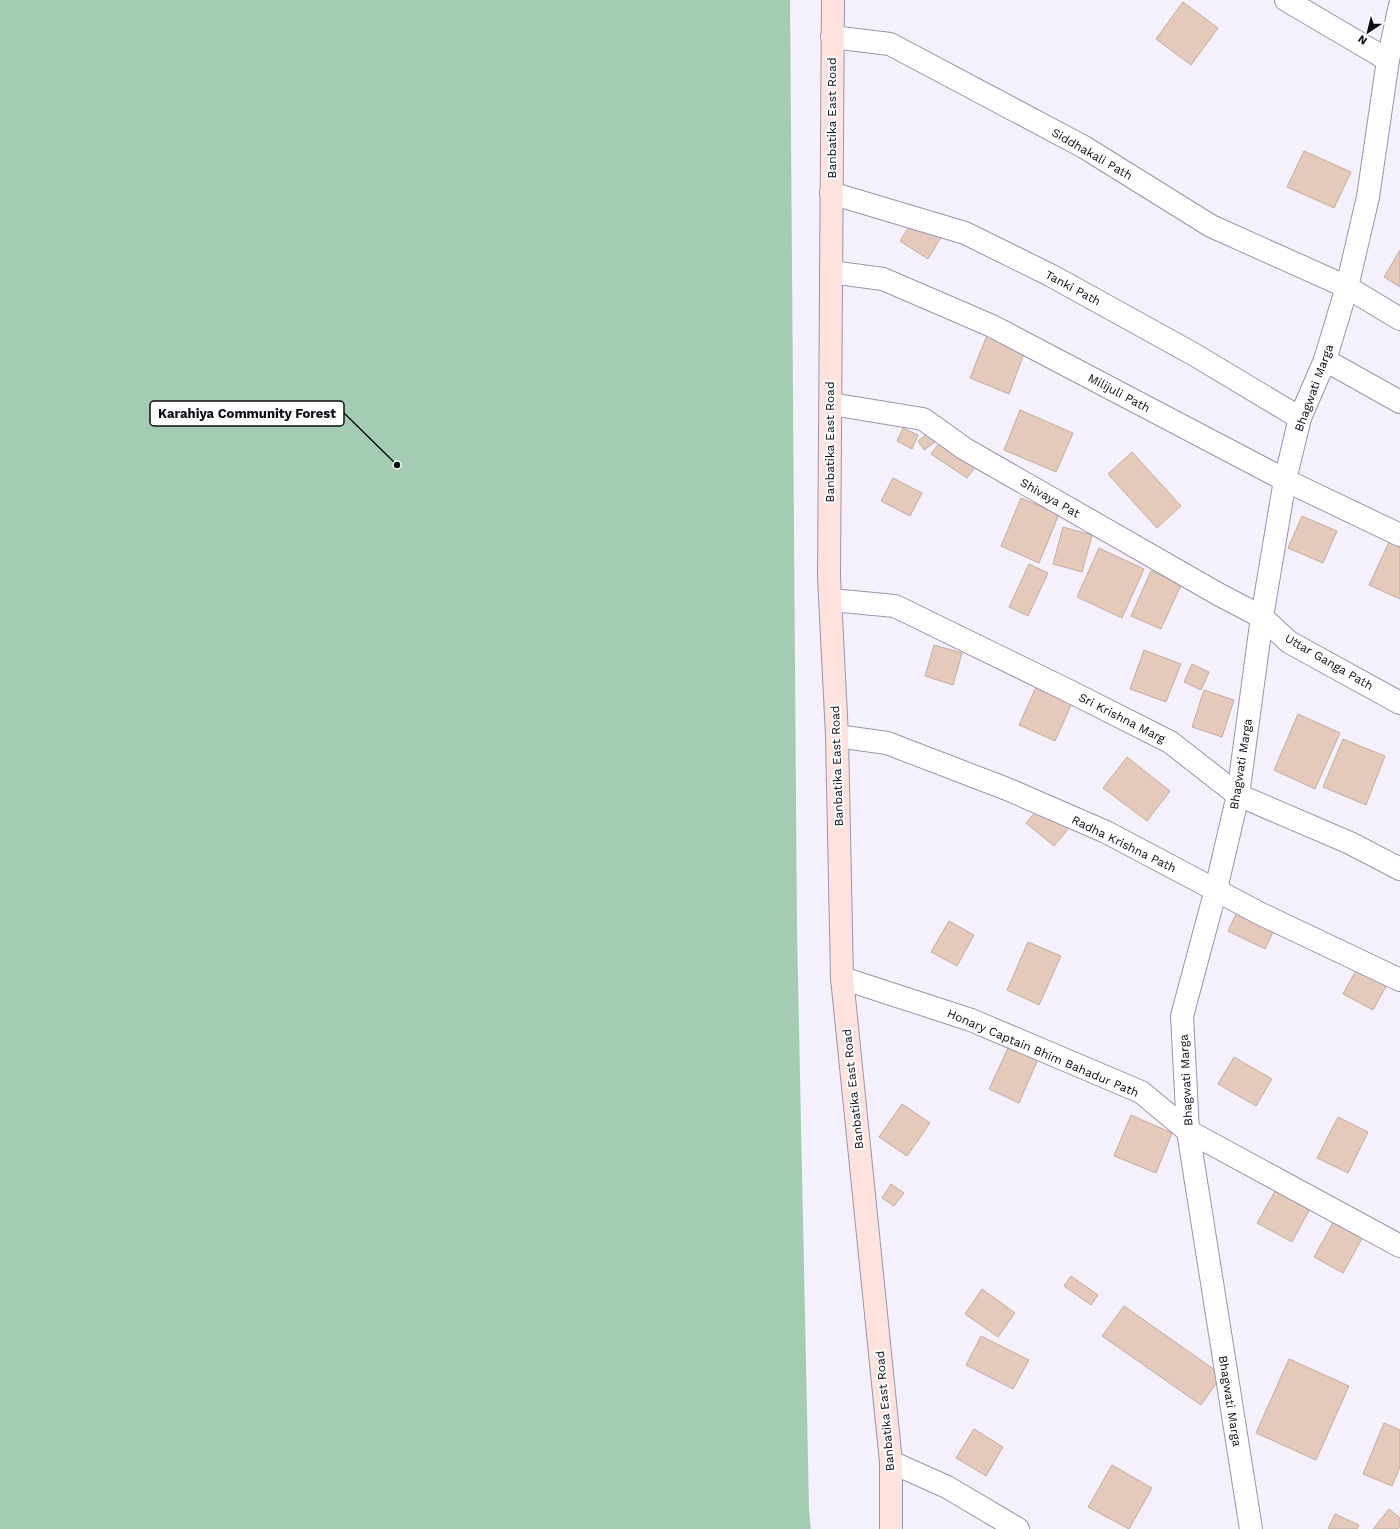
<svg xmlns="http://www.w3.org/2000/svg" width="1400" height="1529" font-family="'Work Sans',sans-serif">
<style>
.forest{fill:#a4ccb3}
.building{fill:#e5cabc;stroke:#c6ac9e}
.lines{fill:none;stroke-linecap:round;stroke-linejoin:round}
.street-casing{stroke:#9b94ad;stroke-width:24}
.secondary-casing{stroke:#9b94ad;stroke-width:24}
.street{stroke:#fff;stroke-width:22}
.secondary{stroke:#fee2dd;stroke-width:22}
.labels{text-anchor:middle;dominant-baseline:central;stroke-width:4;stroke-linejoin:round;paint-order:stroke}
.street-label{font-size:12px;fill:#0e0c14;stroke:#fff}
.leader{fill:none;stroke:#0e0c14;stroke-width:1.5}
.callout-dot{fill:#0e0c14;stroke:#fff;stroke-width:1.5}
.callout{fill:#fff;stroke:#0e0c14;stroke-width:1.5}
.callout-label{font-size:13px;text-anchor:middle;font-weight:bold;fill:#0e0c14}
</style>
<rect width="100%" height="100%" fill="#f4f1fc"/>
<path class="forest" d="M0 0H790L797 930 809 1509 811 1529H0Z"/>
<g class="building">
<path d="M1183 2 1218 28 1191 65 1156 39Z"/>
<path d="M1304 151 1351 172 1334 208 1287 187Z"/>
<path d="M914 219 942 236 928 259 900 241Z"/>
<path d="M1400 250V287L1384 277Z"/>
<path d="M988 333 1026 348 1009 394 970 378Z"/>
<path d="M1020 410 1073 433 1056 472 1004 450Z"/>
<path d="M903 428 918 435 912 449 897 441Z"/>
<path d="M928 433 935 442 924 450 918 441Z"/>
<path d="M940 442 976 466 967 478 931 454Z"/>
<path d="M1132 452 1181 506 1157 528 1108 474Z"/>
<path d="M893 478 922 493 910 516 881 501Z"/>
<path d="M1021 498 1059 514 1039 563 1001 546Z"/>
<path d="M1302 516 1337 531 1323 563 1288 548Z"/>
<path d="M1063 527 1092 535 1082 572 1053 564Z"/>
<path d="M1390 540 1400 545V599L1369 585Z"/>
<path d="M1099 548 1144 569 1122 618 1077 597Z"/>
<path d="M1029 564 1048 573 1028 616 1009 607Z"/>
<path d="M1151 571 1181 585 1161 629 1131 616Z"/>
<path d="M934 645 962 653 953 685 925 676Z"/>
<path d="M1144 650 1181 664 1166 702 1130 689Z"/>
<path d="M1192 664 1209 672 1201 690 1184 682Z"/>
<path d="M1036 687 1072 703 1055 741 1019 725Z"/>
<path d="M1204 690 1234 700 1222 737 1192 727Z"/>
<path d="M1298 714 1340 733 1315 789 1274 770Z"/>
<path d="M1343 739 1385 756 1366 805 1323 787Z"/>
<path d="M1127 757 1170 791 1147 821 1103 788Z"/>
<path d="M1041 805 1069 828 1054 846 1026 823Z"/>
<path d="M1237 912 1274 930 1265 949 1228 931Z"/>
<path d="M949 921 974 935 957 966 931 952Z"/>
<path d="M1028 942 1061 956 1039 1005 1007 990Z"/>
<path d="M1359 965 1389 981 1373 1010 1343 994Z"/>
<path d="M1009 1046 1038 1059 1019 1103 989 1089Z"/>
<path d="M1234 1057 1272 1079 1256 1106 1218 1084Z"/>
<path d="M902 1104 930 1123 907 1156 879 1137Z"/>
<path d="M1131 1115 1172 1133 1156 1173 1114 1156Z"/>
<path d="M1338 1117 1368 1132 1348 1173 1317 1158Z"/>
<path d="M891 1184 904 1193 894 1206 882 1198Z"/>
<path d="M1278 1186 1312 1205 1292 1242 1257 1223Z"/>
<path d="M1336 1217 1365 1233 1343 1273 1314 1257Z"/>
<path d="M1071 1276 1098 1295 1091 1305 1064 1286Z"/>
<path d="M982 1289 1015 1313 998 1337 965 1314Z"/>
<path d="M1124 1306 1222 1375 1201 1405 1102 1336Z"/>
<path d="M981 1336 1029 1360 1013 1389 966 1365Z"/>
<path d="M1289 1359 1349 1386 1316 1460 1256 1433Z"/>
<path d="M1384 1423 1400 1430V1467L1392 1486 1363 1474Z"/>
<path d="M974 1429 1003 1447 986 1476 956 1458Z"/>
<path d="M1112 1465 1152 1488 1129 1529 1088 1507Z"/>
<path d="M1389 1509 1400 1518V1526L1398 1529H1373Z"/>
<path d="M1335 1514 1359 1525 1357 1529H1328Z"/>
</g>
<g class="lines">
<defs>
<g id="street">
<path d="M1286 0 1388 60"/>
<path d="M832 37 890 44 1084 147 1211 226 1347 287 1400 319"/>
<path d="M831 193 965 233 1052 276 1195 355 1300 418"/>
<path d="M831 272 883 279 992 326 1285 480 1400 535"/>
<path d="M1325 360 1400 402"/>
<path d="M831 404 923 419 965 449 1218 594 1262 617 1289 642 1400 703"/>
<path d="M831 600 895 606 1069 691 1170 742 1238 795 1350 843 1400 869"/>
<path d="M837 736 887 743 1007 789 1106 832 1261 914 1400 980"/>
<path d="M842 978 971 1020 1141 1092 1188 1131 1400 1246"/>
<path d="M891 1462 947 1487 1018 1529"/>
<path d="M1251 1529 1188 1131 1182 1016 1216 889 1238 795 1262 617 1285 480 1300 418 1325 360 1347 287 1368 197 1388 60 1400 5"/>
</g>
<path id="secondary" d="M833 0 829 577 837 736 842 978 891 1462V1529"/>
</defs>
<use href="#street" class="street-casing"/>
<use href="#secondary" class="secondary-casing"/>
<use href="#street" class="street"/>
<use href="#secondary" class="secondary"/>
</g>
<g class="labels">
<g class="street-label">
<text transform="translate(832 118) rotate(-90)">Banbatika East Road</text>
<text transform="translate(1092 154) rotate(30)">Siddhakali Path</text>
<text transform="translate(1073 288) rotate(28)">Tanki Path</text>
<text transform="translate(1314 388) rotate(-70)">Bhagwati Marga</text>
<text transform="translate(1119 393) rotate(28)">Milijuli Path</text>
<text transform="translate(830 442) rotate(-90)">Banbatika East Road</text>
<text transform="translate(1050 498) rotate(30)">Shivaya Pat</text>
<text transform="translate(1329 662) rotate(30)">Uttar Ganga Path</text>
<text transform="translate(1122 718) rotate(27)">Sri Krishna Marg</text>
<text transform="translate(1241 764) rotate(-81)">Bhagwati Marga</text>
<text transform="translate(837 766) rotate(-92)">Banbatika East Road</text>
<text transform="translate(1124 844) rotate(26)">Radha Krishna Path</text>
<text transform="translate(1043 1053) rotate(23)">Honary Captain Bhim Bahadur Path</text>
<text transform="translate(1186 1080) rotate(-93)">Bhagwati Marga</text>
<text transform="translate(853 1089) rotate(-96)">Banbatika East Road</text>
<text transform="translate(1230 1401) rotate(81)">Bhagwati Marga</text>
<text transform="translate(885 1411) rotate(-95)">Banbatika East Road</text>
</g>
</g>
<path class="leader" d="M397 465L344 413"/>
<circle class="callout-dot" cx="397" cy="465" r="4"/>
<rect class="callout" x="150" y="401" width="194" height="25" rx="4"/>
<g class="callout-label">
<text x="247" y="418">Karahiya Community Forest</text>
</g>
<g transform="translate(1368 32) rotate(215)" stroke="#ffffff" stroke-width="3" paint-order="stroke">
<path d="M0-3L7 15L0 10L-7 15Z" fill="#0e0c14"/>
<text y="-6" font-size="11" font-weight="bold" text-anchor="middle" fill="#0e0c14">N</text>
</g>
</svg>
